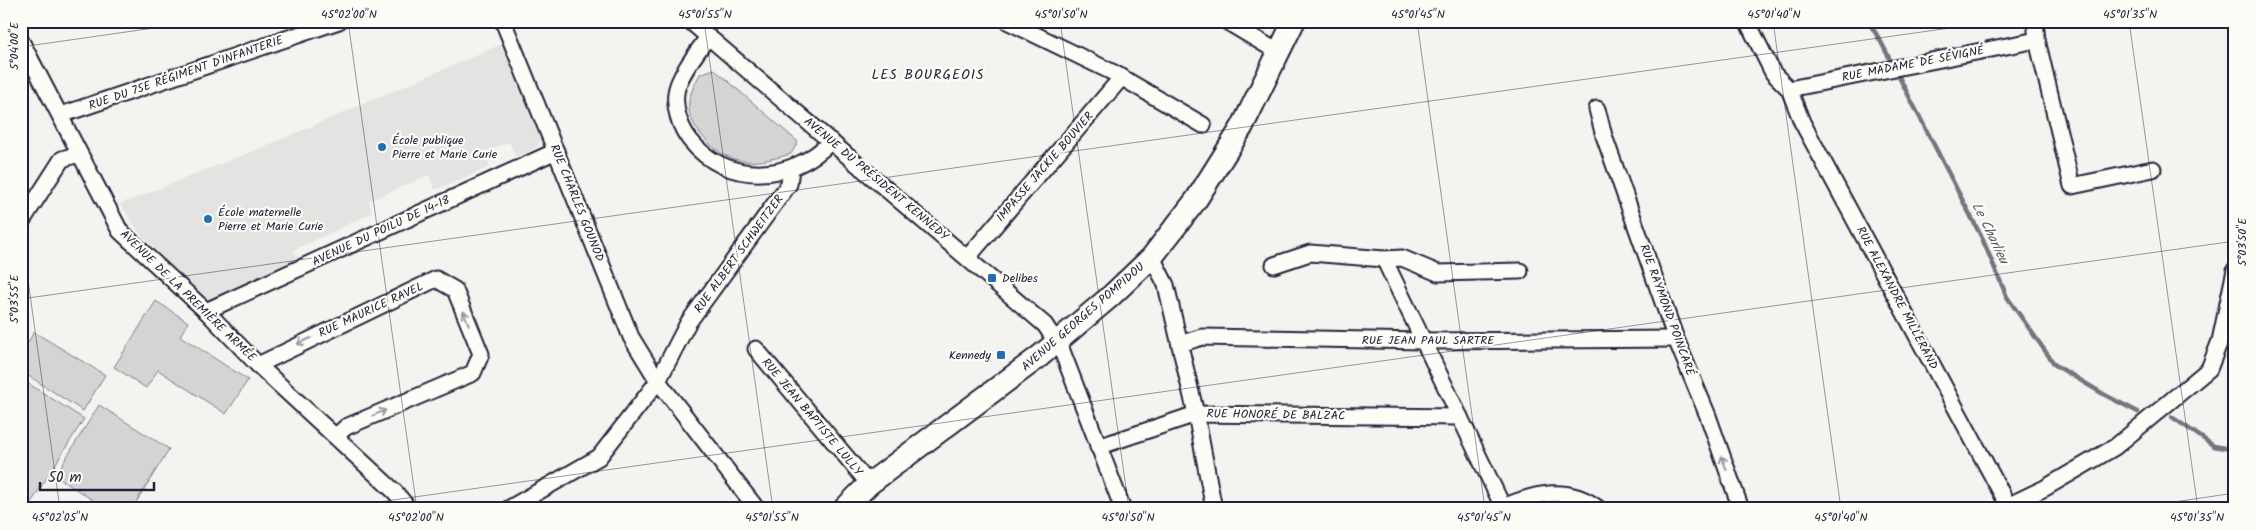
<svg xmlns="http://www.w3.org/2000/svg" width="2256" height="530" font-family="Kalam,sans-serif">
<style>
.built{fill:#e4e3e2}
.green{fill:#d5d4d5;stroke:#7c7b88}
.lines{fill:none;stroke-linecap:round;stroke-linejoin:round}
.stream{stroke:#757582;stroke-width:4.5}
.minor-casing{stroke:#22223b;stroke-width:19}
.secondary-casing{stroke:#22223b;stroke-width:25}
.minor{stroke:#fdfcf7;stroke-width:15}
.secondary{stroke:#fdfcf7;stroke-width:21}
.oneway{stroke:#9a9aa2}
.ticks{fill:none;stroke:#22223b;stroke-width:1;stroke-opacity:0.45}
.poi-dot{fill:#1f6fb2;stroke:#fdfcf7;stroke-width:2}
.labels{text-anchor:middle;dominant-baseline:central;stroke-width:4.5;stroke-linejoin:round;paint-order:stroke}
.street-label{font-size:12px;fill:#22223b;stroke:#fdfcf7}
.poi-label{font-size:12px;fill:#22223b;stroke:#fdfcf7;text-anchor:start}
.neighbourhood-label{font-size:14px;letter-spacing:1px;fill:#22223b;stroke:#fdfcf7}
.water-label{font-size:14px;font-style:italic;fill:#59596b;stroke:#fdfcf7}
.neatline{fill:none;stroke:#22223b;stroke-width:2}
.ticks-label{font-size:12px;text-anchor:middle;fill:#22223b}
</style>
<rect width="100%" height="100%" fill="#f4f3ef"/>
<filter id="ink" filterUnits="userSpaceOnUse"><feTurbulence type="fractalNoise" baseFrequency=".02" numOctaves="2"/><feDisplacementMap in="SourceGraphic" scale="10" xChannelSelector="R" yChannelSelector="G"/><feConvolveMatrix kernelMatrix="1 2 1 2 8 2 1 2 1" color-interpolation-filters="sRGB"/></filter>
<g filter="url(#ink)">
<path class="built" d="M504 43 541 139 537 147 516 157 509 142 485 152 490 167 435 190 429 175 369 201 372 213 294 250 297 263 211 301 206 300 141 235 120 204 266 146Z"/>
<g class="green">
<path d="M714 69 798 142 791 154C773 159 752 165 734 159 716 154 691 129 689 110 687 97 695 84 700 74Z"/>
<path d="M156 301 188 322 180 336 248 380 226 414 158 370 146 388 114 367Z"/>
<path d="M34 332 105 375 83 411 21 371V354Z"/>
<path d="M21 379 84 419 27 509H21Z"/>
<path d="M99 405 169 449 132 509H107L55 476Z"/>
</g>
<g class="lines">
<g class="stream">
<path d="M1868 21 1880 40 1982 238 2007 297 2055 365 2105 395 2138 412"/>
<path d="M2172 417 2214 446 2235 450"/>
</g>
<defs>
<g id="minor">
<path d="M503 21 631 337 658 381 757 509"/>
<path d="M690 21 1045 325 1062 351 1123 509"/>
<path d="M1007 21 1114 73 1203 125"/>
<path d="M1226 21 1278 52"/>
<path d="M1747 21 1773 73 1789 89 1802 122 2010 509"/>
<path d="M2035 21 2037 40 2072 186 2153 169"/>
<path d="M708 37C698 51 678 76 676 93 674 109 680 127 690 140 726 186 793 182 831 141"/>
<path d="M21 41 120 231 206 311 258 365 395 492 409 509"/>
<path d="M1789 89 2037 40"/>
<path d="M1597 109 1604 136 1676 339 1708 416 1741 509"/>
<path d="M61 115 339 21"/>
<path d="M21 223 62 159 79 154"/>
<path d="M968 257 1122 77"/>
<path d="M1152 257 1166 285 1196 414 1214 509"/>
<path d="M1384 259 1504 509"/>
<path d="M1274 265 1310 253 1384 259 1402 258 1438 273 1520 271"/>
<path d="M206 311 556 151"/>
<path d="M1180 344 1202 337 1423 341 1676 339"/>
<path d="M756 349 869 484"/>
<path d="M258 365 436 279 455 290 481 354 473 373 346 427 336 436"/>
<path d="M1098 447 1196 414 1460 417"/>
<path d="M1503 507C1536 493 1569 485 1599 509"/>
<path d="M508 509 599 457 658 381 688 323 789 184 791 168"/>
<path d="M2001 509 2045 488 2115 447 2209 369 2220 341 2235 270"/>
</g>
<path id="secondary" d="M844 509 869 484 1040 356 1111 296 1152 257 1196 200 1242 127 1294 21"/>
</defs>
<use href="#minor" class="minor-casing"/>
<use href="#secondary" class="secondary-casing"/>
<use href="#minor" class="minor"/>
<use href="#secondary" class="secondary"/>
</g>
<defs><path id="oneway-shaft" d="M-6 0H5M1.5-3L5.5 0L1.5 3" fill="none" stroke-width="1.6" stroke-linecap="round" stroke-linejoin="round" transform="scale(1.25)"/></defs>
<g class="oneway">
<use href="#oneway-shaft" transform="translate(466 318) rotate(-112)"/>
<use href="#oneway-shaft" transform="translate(304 341) rotate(155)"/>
<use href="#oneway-shaft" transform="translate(379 413) rotate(-23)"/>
<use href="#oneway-shaft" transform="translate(1724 463) rotate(-110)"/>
</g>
</g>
<path class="ticks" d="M348 21 417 509M704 21 773 509M1060 21 1129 509M1417 21 1485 509M1773 21 1841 509M2129 21 2198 509M21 47 203 21M21 230 60 509M21 299 2000 21M329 509 2235 241M2126 509 2235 493"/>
<g class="poi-dot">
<circle cx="382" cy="147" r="5"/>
<circle cx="208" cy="219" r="5"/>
<rect x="987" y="273" width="10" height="10" rx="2.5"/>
<rect x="996" y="350" width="10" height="10" rx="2.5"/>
</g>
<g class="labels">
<g class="street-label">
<text transform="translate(1913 64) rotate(-11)">RUE MADAME DE SÉVIGNÉ</text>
<text transform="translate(186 73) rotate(-19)">RUE DU 75E RÉGIMENT D'INFANTERIE</text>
<text transform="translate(1045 167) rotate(-49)">IMPASSE JACKIE BOUVIER</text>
<text transform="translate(876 179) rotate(40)">AVENUE DU PRÉSIDENT KENNEDY</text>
<text transform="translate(577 203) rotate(68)">RUE CHARLES GOUNOD</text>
<text transform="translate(381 231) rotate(-25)">AVENUE DU POILU DE 14-18</text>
<text transform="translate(739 254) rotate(-54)">RUE ALBERT SCHWEITZER</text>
<text transform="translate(188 296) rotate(44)">AVENUE DE LA PREMIÈRE ARMÉE</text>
<text transform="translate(1897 298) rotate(62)">RUE ALEXANDRE MILLERAND</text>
<text transform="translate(371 310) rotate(-25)">RUE MAURICE RAVEL</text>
<text transform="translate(1667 310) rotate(70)">RUE RAYMOND POINCARÉ</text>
<text transform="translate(1083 317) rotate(-41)">AVENUE GEORGES POMPIDOU</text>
<text x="1428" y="340">RUE JEAN PAUL SARTRE</text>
<text transform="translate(1276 415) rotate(1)">RUE HONORÉ DE BALZAC</text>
<text transform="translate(812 417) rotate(50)">RUE JEAN BAPTISTE LULLY</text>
</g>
<g class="poi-label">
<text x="392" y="140">École publique<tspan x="392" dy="14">Pierre et Marie Curie</tspan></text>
<text x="218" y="212">École maternelle<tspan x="218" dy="14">Pierre et Marie Curie</tspan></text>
<text x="1002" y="278">Delibes</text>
<text x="991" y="355" text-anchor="end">Kennedy</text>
</g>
<g class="neighbourhood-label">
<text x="928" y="75">LES BOURGEOIS</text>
</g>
<g class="water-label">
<text transform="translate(1990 233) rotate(64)">Le Charlieu</text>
</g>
</g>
<rect width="2256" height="530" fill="none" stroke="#fdfcf7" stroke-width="55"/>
<path d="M40 482v8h114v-8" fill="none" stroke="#22223b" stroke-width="2.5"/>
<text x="48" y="482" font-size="15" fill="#22223b" stroke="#fdfcf7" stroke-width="4" paint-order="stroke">50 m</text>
<rect x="28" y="28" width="2200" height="474" class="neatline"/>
<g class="ticks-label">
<text x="349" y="18">45°02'00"N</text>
<text x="705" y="18">45°01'55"N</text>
<text x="1061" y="18">45°01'50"N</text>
<text x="1418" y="18">45°01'45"N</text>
<text x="1774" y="18">45°01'40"N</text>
<text x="2130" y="18">45°01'35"N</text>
<text transform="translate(14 46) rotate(-90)" y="4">5°04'00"E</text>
<text transform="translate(2242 242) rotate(-90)" y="4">5°03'50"E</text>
<text transform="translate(14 299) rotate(-90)" y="4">5°03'55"E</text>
<text x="60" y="521">45°02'05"N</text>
<text x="416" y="521">45°02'00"N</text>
<text x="772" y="521">45°01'55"N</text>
<text x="1128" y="521">45°01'50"N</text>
<text x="1484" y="521">45°01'45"N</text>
<text x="1841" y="521">45°01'40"N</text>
<text x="2197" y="521">45°01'35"N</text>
</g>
</svg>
